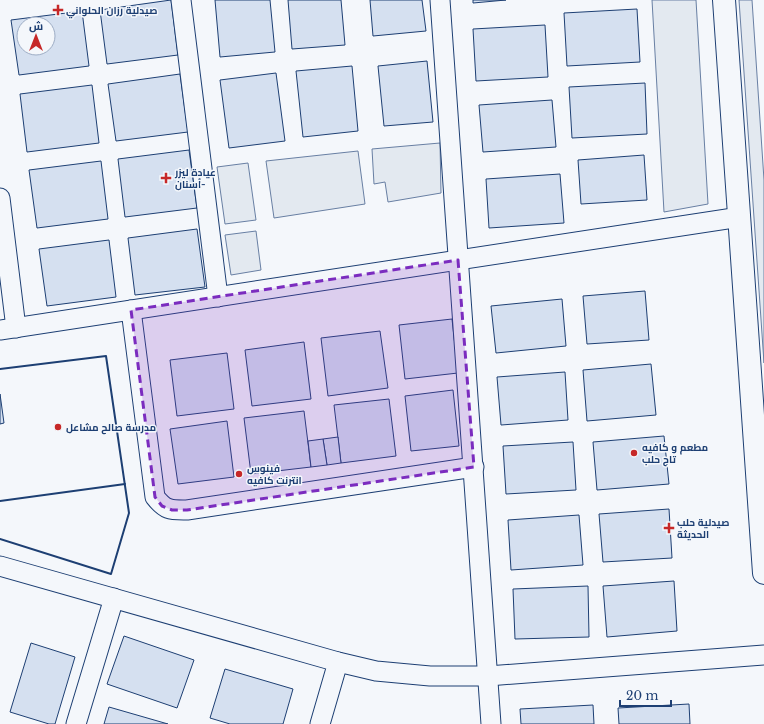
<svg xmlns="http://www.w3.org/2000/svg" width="764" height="724" font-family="'Libre Baskerville',Cairo,serif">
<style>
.green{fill:#e3e9f0;stroke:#687fa3}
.building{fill:#d5e0f0;stroke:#1d3f73;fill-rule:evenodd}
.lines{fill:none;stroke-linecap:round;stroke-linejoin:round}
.minor-casing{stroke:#1d3f73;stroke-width:21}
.major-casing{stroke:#1d3f73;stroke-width:24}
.minor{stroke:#f4f7fb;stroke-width:19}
.major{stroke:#f4f7fb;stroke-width:22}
.wall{stroke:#1d3f73;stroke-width:2}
.marked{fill:#7b2cbf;fill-opacity:0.2;stroke:#7b2cbf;stroke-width:3;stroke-dasharray:8 5;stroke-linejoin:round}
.poi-dot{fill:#c62828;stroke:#f4f7fb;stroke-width:1.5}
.labels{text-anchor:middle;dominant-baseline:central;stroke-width:3;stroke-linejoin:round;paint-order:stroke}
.poi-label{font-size:10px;font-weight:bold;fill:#1d3f73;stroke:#f4f7fb;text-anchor:start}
</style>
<rect width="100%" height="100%" fill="#f4f7fb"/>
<g class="green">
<path d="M652 0H696L708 204 664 212Z"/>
<path d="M739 0H752L764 180V363Z"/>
<path d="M440 143 441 193 388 202 385 182 374 184 372 149Z"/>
<path d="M358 151 365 204 274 218 266 161Z"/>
<path d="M248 163 256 220 225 224 217 167Z"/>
<path d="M256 231 261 270 231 275 225 235Z"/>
</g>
<g class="building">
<path d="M171 0 178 55 107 64 100 10Z"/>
<path d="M215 0H270L275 52 220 57Z"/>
<path d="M288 0H341L345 45 292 49Z"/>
<path d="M370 0H422L426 31 373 36Z"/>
<path d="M473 0H506L473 3Z"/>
<path d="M637 9 640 62 567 66 564 13Z"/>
<path d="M82 11 89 66 19 75 11 20ZM24 24H48V48H24Z"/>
<path d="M545 25 548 77 476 81 473 29Z"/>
<path d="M427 61 433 122 384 126 378 66Z"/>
<path d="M352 66 358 131 303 137 296 71Z"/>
<path d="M276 73 285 141 229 148 220 80Z"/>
<path d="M180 74 188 132 116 141 108 84Z"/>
<path d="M645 83 647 134 572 138 569 87Z"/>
<path d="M92 85 99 143 27 152 20 94Z"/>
<path d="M552 100 556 147 483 152 479 105Z"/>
<path d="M189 150 197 208 125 217 118 159Z"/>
<path d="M644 155 647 200 581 204 578 160Z"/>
<path d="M101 161 108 219 37 228 29 170Z"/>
<path d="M560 174 564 223 489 228 486 179Z"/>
<path d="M197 229 205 287 135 295 128 238Z"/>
<path d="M109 240 116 297 47 306 39 249Z"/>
<path d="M645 291 649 340 587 344 583 296Z"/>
<path d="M562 299 566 346 496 353 491 306Z"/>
<path d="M452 319 458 373 405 379 399 325Z"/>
<path d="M380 331 388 388 328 396 321 338Z"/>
<path d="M304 342 311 399 252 406 245 350Z"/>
<path d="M227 353 234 409 177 416 170 360Z"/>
<path d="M651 364 656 415 587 421 583 370Z"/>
<path d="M565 372 568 420 501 425 497 377Z"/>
<path d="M453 390 459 446 411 451 405 396Z"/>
<path d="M0 394 4 423 0 424Z"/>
<path d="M389 399 396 456 341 463 334 405Z"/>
<path d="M304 411 311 467 251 474 244 418Z"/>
<path d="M227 421 234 477 178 484 170 429Z"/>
<path d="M664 436 669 484 597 490 593 442Z"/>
<path d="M338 437 341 463 327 465 323 439Z"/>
<path d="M323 439 327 465 311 467 308 441Z"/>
<path d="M573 442 576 490 506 494 503 446Z"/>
<path d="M669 509 672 558 603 562 599 514Z"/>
<path d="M579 515 583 565 511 570 508 520Z"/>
<path d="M674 581 677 631 607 637 603 586Z"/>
<path d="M588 586 589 637 515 639 513 589Z"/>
<path d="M124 636 194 660 177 708 107 684Z"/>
<path d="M31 643 75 657 55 724H49L10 712Z"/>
<path d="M225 669 293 689 283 724H230L210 718Z"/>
<path d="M689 704 690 724H619L618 708Z"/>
<path d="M593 705 594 724H521L520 709Z"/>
<path d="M109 707 168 724H104Z"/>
</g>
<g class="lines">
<defs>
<g id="minor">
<path d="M181 0 218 297"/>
<path d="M440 0 491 724"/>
<path d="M0 198 16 328"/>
<path d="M131 310 155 497C166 511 171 510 187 510L474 467"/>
<path d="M0 330 740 217"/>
<path d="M0 566 338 662 376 671 430 676H488L764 655"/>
<path d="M76 724 114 598"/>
<path d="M320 724 338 662"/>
</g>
<path id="major" d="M724 0 764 573"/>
</defs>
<use href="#minor" class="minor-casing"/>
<use href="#major" class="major-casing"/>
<use href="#minor" class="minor"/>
<use href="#major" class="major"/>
<g class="wall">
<path d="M0 369 106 356 129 513 111 574 0 539"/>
<path d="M0 501 125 484"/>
</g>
</g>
<path class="marked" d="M458 260 474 467 187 510H172L162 506 155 497 131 310Z"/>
<g class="poi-dot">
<path d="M56 4h4v4h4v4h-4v4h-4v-4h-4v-4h4z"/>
<path d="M164 172h4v4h4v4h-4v4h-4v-4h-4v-4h4z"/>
<circle cx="58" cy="427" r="4"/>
<circle cx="634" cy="453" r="4"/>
<circle cx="239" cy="474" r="4"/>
<path d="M667 522h4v4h4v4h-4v4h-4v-4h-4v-4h4z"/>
</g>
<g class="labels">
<g class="poi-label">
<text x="66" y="10">صيدلية رزان الحلواني</text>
<text x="175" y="172">عيادة ليزر<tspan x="175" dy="12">أسنان-</tspan></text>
<text x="66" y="427">مدرسة صالح مشاعل</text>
<text x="642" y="447">مطعم و كافيه<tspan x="642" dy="12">تاج حلب</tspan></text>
<text x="247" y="468">فينوس<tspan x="247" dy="12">انترنت كافيه</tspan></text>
<text x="677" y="522">صيدلية حلب<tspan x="677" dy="12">الحديثة</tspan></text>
</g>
</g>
<g transform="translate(36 36)"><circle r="19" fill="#f4f7fb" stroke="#9eadc5"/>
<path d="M0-3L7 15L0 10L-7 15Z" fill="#c62828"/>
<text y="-6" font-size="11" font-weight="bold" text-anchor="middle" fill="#1d3f73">ش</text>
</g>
<path d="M620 700v6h51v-6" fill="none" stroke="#1d3f73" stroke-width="2"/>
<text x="626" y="700" font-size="12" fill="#1d3f73" stroke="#f4f7fb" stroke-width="3" paint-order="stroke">20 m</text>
</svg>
